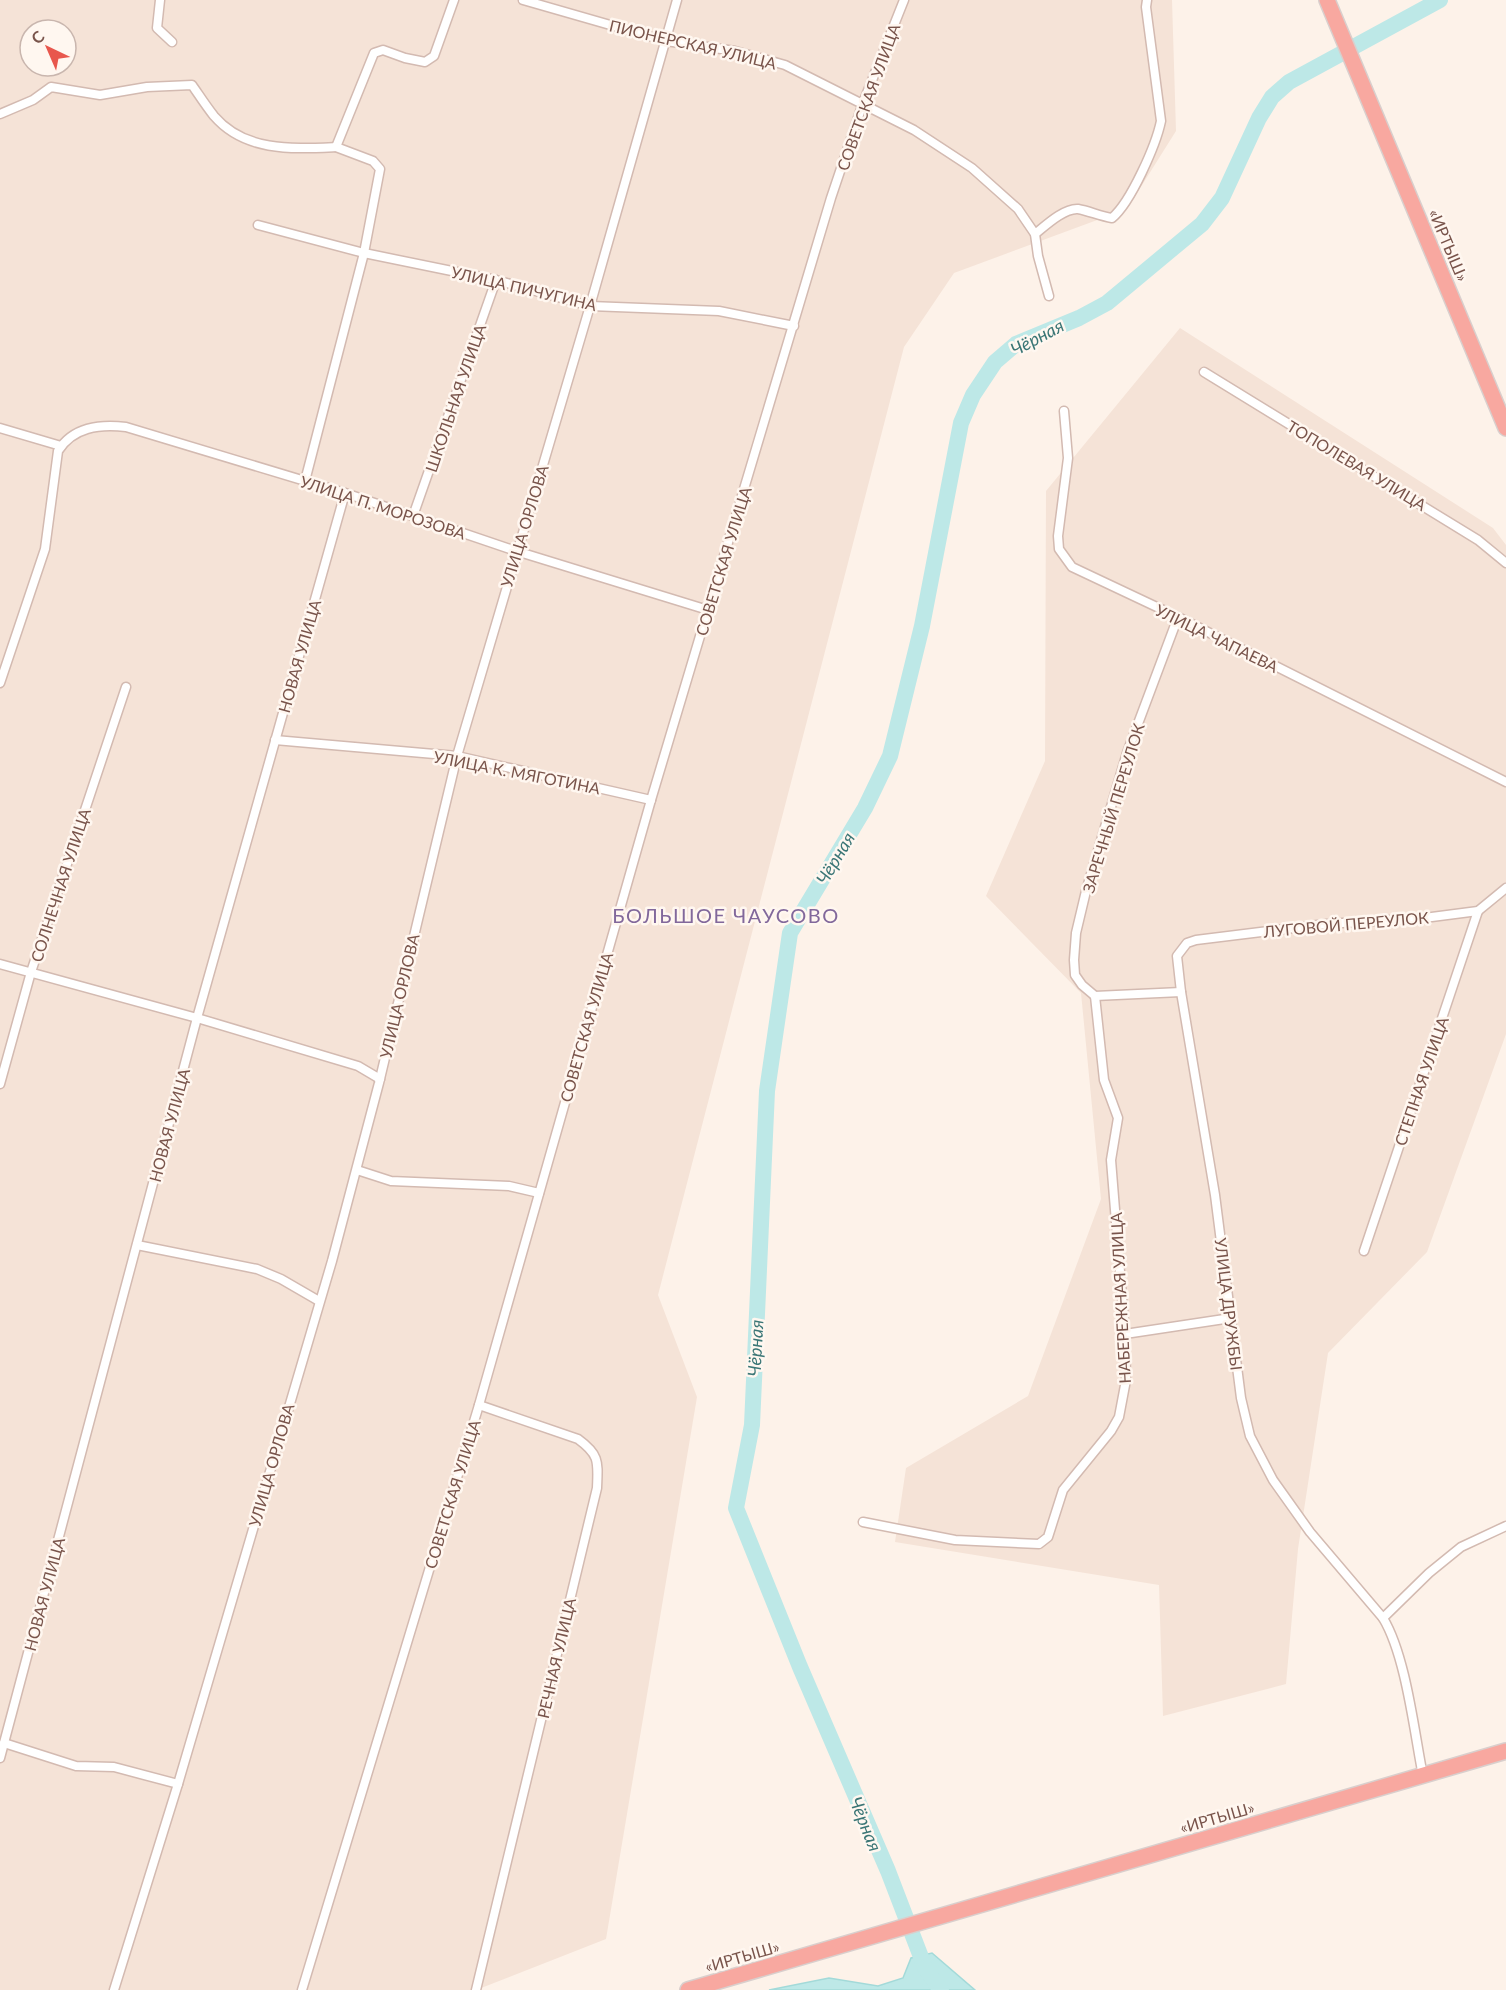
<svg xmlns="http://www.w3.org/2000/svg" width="1506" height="1990" font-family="Lato,sans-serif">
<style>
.residential{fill:#f5e3d7;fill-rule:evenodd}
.water{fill:#bde8e7;stroke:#a3dad9;stroke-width:1.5}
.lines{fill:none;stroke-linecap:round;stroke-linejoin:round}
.river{stroke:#bde8e7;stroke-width:16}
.street-casing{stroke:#d3bab1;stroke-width:11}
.highway-casing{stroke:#d9cfcd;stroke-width:18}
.street{stroke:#fff;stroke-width:8}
.highway{stroke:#f8a8a0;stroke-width:15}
.labels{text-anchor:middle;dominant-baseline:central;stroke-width:5;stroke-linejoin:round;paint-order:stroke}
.street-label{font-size:16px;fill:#79544b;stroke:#fff7f0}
.water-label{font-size:18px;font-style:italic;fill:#3b7676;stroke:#fff7f0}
.quarter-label{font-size:20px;letter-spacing:1.5px;fill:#82689b;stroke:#fff7f0}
</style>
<rect width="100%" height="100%" fill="#fdf2e9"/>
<g class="residential">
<path d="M0 0H1172L1176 131 1127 209 954 273 904 347 658 1295 697 1397 606 1939 476 1990H0ZM30 30H66V66H30Z"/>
<path d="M1180 328 1493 528 1506 545V1034L1427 1252 1328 1353 1298 1549 1286 1684 1163 1716 1159 1585 895 1542 906 1468 1028 1396 1101 1199 1081 993 986 896 1045 761 1046 491Z"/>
</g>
<path class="water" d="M932 1953 975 1990H769L829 1978 878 1986 903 1978 911 1958Z"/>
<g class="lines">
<path class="river" d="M941 1990 926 1970 888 1871 800 1667 736 1508 752 1425 767 1091 790 933 865 808 890 756 922 626 961 423 973 395 995 362 1016 344 1079 318 1107 303 1202 224 1222 198 1259 118 1272 97 1289 82 1440 0"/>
<defs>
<g id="street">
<path d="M160 0 157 28 172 42"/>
<path d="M523 0 666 41 735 51 785 65 914 130 972 168 1018 209 1035 234 1038 256 1049 296"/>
<path d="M0 114 33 100 51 87 100 95 147 87 192 85C199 95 206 106 214 116 245 152 292 149 336 147"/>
<path d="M258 225 364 253 496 280 590 306 719 311 794 326"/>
<path d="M1035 234C1045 226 1064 208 1078 209 1089 211 1100 216 1112 218 1131 202 1156 145 1161 121L1146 7 1147 0"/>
<path d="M1204 372 1478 540 1506 563"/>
<path d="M1064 411 1068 458 1058 536 1059 549 1072 567 1178 617 1506 782"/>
<path d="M0 428 61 446"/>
<path d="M305 481 364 253 380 169 373 161 336 147 374 53 383 50 405 58 425 62 434 56 454 0"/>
<path d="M413 516 496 280"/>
<path d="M0 683 45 549 58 451C73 427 99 424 126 427L345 493 516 551 708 610"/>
<path d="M275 740 457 756 651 800"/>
<path d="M0 964 197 1018 358 1066 380 1079"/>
<path d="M1095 996 1082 985 1075 975 1074 960 1076 933 1086 891 1127 753 1178 617"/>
<path d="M1095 996 1181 992"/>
<path d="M0 1084 31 972 126 687"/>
<path d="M357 1170 391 1181 509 1186 539 1193"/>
<path d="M137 1245 257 1269 281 1279 319 1301"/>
<path d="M1364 1251 1478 911"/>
<path d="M1125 1334 1231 1318"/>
<path d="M863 1522 955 1540 1039 1544 1048 1537 1063 1490 1111 1431 1119 1417 1126 1380 1125 1334 1111 1160 1118 1118 1104 1080 1095 996"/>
<path d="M1383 1618 1310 1532 1273 1480 1250 1436 1241 1398 1215 1195 1181 992 1177 956 1187 943 1196 940 1326 924 1424 918 1478 911 1506 888"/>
<path d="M4 1743 76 1766 114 1767 178 1784"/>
<path d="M0 1758 197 1018 345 493"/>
<path d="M1423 1776C1414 1731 1406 1656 1383 1618L1429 1573 1461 1547 1506 1526"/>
<path d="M114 1990 178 1784 332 1261 379 1083 457 756 590 306 677 0"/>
<path d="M302 1990 479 1405 651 800 831 198 863 103 904 0"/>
<path d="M476 1990 597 1488C598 1462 600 1455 578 1439L479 1405"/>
</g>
<g id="highway">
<path d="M1327 0 1506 428"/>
<path d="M688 1990 1506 1751"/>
</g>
</defs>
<use href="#street" class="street-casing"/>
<use href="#highway" class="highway-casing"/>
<use href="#street" class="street"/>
<use href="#highway" class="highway"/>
</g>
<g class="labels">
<g class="street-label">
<text transform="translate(693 44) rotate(13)">ПИОНЕРСКАЯ УЛИЦА</text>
<text transform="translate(868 97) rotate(-70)">СОВЕТСКАЯ УЛИЦА</text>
<text transform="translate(1449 245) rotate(67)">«ИРТЫШ»</text>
<text transform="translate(524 288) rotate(13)">УЛИЦА ПИЧУГИНА</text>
<text transform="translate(455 398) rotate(-71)">ШКОЛЬНАЯ УЛИЦА</text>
<text transform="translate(1357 465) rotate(31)">ТОПОЛЕВАЯ УЛИЦА</text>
<text transform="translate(383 507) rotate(18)">УЛИЦА П. МОРОЗОВА</text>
<text transform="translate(524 526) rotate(-73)">УЛИЦА ОРЛОВА</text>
<text transform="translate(723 561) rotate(-73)">СОВЕТСКАЯ УЛИЦА</text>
<text transform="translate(1217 638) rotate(26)">УЛИЦА ЧАПАЕВА</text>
<text transform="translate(299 656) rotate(-74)">НОВАЯ УЛИЦА</text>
<text transform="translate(517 772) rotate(11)">УЛИЦА К. МЯГОТИНА</text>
<text transform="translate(1113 808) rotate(-73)">ЗАРЕЧНЫЙ ПЕРЕУЛОК</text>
<text transform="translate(60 885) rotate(-72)">СОЛНЕЧНАЯ УЛИЦА</text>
<text transform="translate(1346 924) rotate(-5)">ЛУГОВОЙ ПЕРЕУЛОК</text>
<text transform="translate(399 996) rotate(-77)">УЛИЦА ОРЛОВА</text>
<text transform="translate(586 1027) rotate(-74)">СОВЕТСКАЯ УЛИЦА</text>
<text transform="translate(1421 1081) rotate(-71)">СТЕПНАЯ УЛИЦА</text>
<text transform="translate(169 1125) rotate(-75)">НОВАЯ УЛИЦА</text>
<text transform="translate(1120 1298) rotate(-93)">НАБЕРЕЖНАЯ УЛИЦА</text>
<text transform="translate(1229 1304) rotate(83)">УЛИЦА ДРУЖБЫ</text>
<text transform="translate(271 1465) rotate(-74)">УЛИЦА ОРЛОВА</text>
<text transform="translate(452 1494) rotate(-73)">СОВЕТСКАЯ УЛИЦА</text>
<text transform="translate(44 1594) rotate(-75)">НОВАЯ УЛИЦА</text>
<text transform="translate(556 1658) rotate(-77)">РЕЧНАЯ УЛИЦА</text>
<text transform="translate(1217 1817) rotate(-16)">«ИРТЫШ»</text>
<text transform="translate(742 1956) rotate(-16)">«ИРТЫШ»</text>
</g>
<g class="water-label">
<text transform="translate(1037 337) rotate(-28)">Чёрная</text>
<text transform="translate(835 858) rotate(-59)">Чёрная</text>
<text transform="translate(755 1348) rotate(-87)">Чёрная</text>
<text transform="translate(866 1824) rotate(68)">Чёрная</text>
</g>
<g class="quarter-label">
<text x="726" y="915">БОЛЬШОЕ ЧАУСОВО</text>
</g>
</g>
<g transform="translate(48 48) rotate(316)"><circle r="28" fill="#fff7f0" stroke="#c9b6ae" stroke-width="1.5"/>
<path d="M0-4.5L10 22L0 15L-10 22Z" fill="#e8574d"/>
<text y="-9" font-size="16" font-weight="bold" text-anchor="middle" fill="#79544b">С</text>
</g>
</svg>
